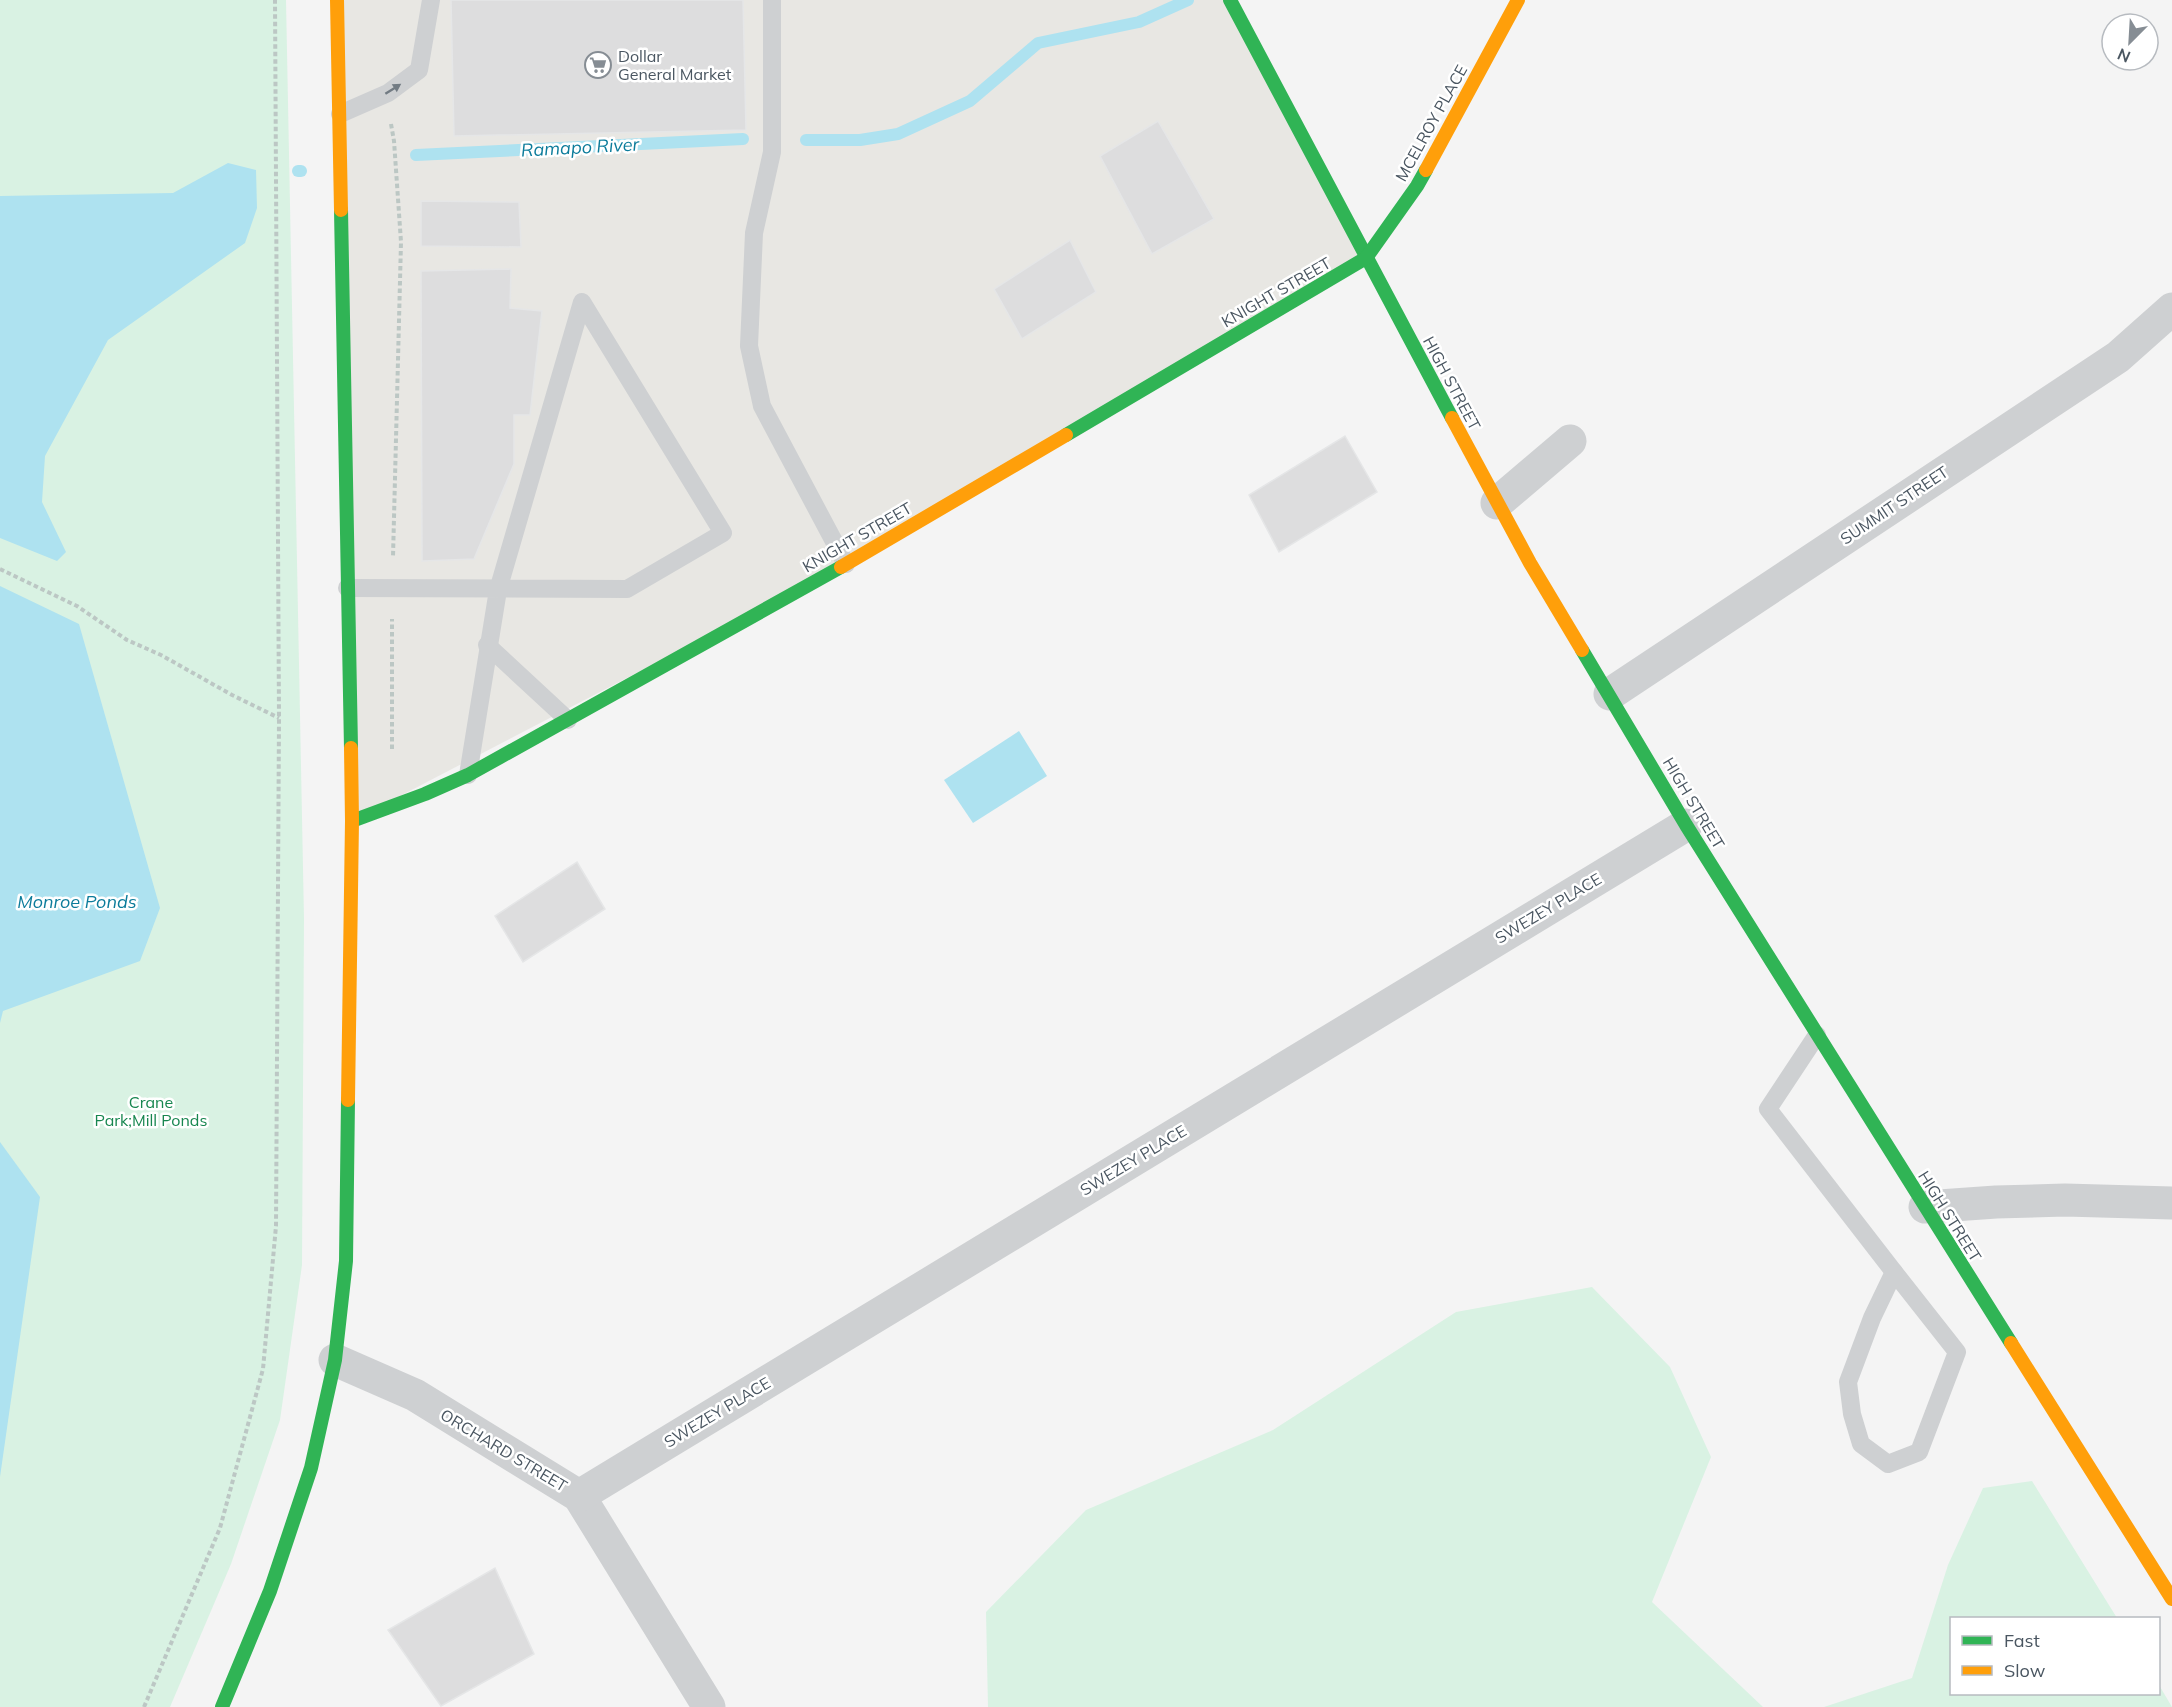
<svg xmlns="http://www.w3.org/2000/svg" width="2172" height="1707" font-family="Mulish,sans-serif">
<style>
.commercial{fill:#e8e7e3}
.green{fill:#d9f2e3}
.water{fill:#aee2f0}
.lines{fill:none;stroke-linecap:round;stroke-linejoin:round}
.stream{stroke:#aee2f0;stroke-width:12}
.building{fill:#ddddde;stroke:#e5e6e7;stroke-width:1.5}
.path{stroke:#bcc7c4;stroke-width:4;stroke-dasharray:4.5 3;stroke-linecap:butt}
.lane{stroke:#ced0d2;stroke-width:18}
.street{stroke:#ced0d2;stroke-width:33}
.fast{stroke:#30b455;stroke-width:14}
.slow{stroke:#ff9f0a;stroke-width:14}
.oneway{fill:#727b83}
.labels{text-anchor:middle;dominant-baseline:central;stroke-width:5;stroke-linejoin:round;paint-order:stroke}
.poi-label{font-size:16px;fill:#4a5661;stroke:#fff;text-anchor:start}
.street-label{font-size:16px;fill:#4a5661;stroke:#fff}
.park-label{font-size:16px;fill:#17864f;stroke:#fff}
.water-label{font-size:18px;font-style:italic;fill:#0c7c9b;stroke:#fff}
</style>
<rect width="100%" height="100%" fill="#f4f4f4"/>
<path class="commercial" d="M337 0H1230L1366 258 846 564 352 821Z"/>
<g class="green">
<path d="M0 0H286L304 919 302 1265 280 1420 231 1564 170 1707H0Z"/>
<path d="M1592 1287 1670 1367 1711 1457 1652 1602 1763 1707H988L986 1612 1086 1510 1273 1430 1456 1312Z"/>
<path d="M2032 1481 2117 1618H1952V1694H2158L2159 1685 2172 1707H1824L1912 1678 1948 1565 1983 1488Z"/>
</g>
<g class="water">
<path d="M228 163 256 170 257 208 245 243 108 340 45 456 42 502 66 552 57 561 0 538V196L173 193Z"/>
<path d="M0 586 79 624 160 908 140 961 3 1011 0 1023Z"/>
<path d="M1019 731 1047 776 973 823 944 780Z"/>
<path d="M0 1142 40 1197 0 1477Z"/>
</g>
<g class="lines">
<g class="stream">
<path d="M806 140H860L898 134 970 101 1038 43 1139 22 1188 0"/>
<path d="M416 155 743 139"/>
<path d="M298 171H301"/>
</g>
</g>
<g class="building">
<path d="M451 0H743L746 130 454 136Z"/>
<path d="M1158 121 1214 219 1152 254 1100 156Z"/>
<path d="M421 201 519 202 521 247 421 246Z"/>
<path d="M1070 240 1096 292 1022 339 994 289Z"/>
<path d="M511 269 510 308 542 311 530 415H514V464L474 559 422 561 421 271Z"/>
<path d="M1345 436 1377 492 1279 552 1249 495Z"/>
<path d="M577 862 605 909 523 962 495 916Z"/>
<path d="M495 1568 534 1654 441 1706 388 1630Z"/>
</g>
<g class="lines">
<g class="path">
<path d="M391 124 394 141 401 242 393 557"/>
<path d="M0 569 77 606 127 640 161 655 232 695 279 718"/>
<path d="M392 749V619"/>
<path d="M144 1707 220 1528 263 1369 276 1226 279 718 275 0"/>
</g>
<g class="lane">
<path d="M772 0V152L754 233 749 346 762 406 846 564"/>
<path d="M340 114 388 93 419 70 431 0"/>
<path d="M347 588 627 589 723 533 582 302 498 590 468 775"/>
<path d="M487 645 568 720"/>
<path d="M1817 1035 1768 1109 1894 1272"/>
<path d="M1894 1272 1957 1352 1919 1452 1888 1464 1861 1444 1852 1414 1848 1382 1872 1318Z"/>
</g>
<g class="street">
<path d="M1497 503 1570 441"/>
<path d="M1610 694 2118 357 2172 309"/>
<path d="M1925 1207 1996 1202 2065 1200 2172 1203"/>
<path d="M335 1360 415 1395 579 1496 709 1707"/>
<path d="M579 1496 1686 825"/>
</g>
<g class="fast">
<path d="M1230 0 1452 418"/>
<path d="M341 210 351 748"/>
<path d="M1066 435 1366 258 1417 186 1426 170"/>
<path d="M1582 650 1686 825 2011 1343"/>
<path d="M352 821 425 794 468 775 841 567"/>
<path d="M222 1707 270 1591 311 1468 335 1360 346 1261 348 1100"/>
</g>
<g class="slow">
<path d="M337 0 341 210"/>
<path d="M1426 170 1518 0"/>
<path d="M1452 418 1530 563 1582 650"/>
<path d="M841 567 1066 435"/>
<path d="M348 1100 352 821 351 748"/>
<path d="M2011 1343 2172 1599"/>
</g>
</g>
<defs><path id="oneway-solid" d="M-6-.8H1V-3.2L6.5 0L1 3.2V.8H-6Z" transform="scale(1.5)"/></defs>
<use class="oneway" href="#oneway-solid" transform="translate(393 89) rotate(-32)"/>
<defs>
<symbol id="supermarket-ring" viewBox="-11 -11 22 22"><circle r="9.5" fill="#fff" stroke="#868d94" stroke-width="1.5"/><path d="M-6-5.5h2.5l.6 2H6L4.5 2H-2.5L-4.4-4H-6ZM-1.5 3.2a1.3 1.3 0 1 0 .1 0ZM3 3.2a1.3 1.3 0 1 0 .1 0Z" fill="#868d94"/></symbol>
</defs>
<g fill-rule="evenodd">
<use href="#supermarket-ring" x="583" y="50" width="30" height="30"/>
</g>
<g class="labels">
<g class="poi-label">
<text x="618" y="56">Dollar<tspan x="618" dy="18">General Market</tspan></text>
</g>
<g class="street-label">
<text transform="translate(1431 123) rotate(-61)">MCELROY PLACE</text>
<text transform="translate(1276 292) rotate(-30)">KNIGHT STREET</text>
<text transform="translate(1452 383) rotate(62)">HIGH STREET</text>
<text transform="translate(1894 505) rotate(-34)">SUMMIT STREET</text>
<text transform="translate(857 537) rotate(-30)">KNIGHT STREET</text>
<text transform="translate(1694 803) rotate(59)">HIGH STREET</text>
<text transform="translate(1548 908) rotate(-31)">SWEZEY PLACE</text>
<text transform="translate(1133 1160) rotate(-31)">SWEZEY PLACE</text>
<text transform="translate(1950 1216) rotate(58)">HIGH STREET</text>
<text transform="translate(717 1412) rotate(-31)">SWEZEY PLACE</text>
<text transform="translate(504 1450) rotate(31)">ORCHARD STREET</text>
</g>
<g class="park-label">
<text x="151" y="1102">Crane<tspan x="151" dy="18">Park;Mill Ponds</tspan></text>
</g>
<g class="water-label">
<text transform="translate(580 147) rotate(-3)">Ramapo River</text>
<text x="77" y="901">Monroe Ponds</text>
</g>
</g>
<rect x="1950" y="1617" width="210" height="78" fill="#ffffff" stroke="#b7bbc0" stroke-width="1.5"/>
<rect x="1962" y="1636" width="30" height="9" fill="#30b455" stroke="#b7bbc0" stroke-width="1.5"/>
<text x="2004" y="1647" font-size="18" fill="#4a5661">Fast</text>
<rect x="1962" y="1666" width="30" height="9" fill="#ff9f0a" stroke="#b7bbc0" stroke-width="1.5"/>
<text x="2004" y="1677" font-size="18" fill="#4a5661">Slow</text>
<g transform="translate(2130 42) rotate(204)"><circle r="28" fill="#ffffff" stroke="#b7bbc0" stroke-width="1.5"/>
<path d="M0-4.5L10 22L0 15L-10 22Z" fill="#868d94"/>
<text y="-9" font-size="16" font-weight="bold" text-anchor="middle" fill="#4a5661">N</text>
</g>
</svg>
